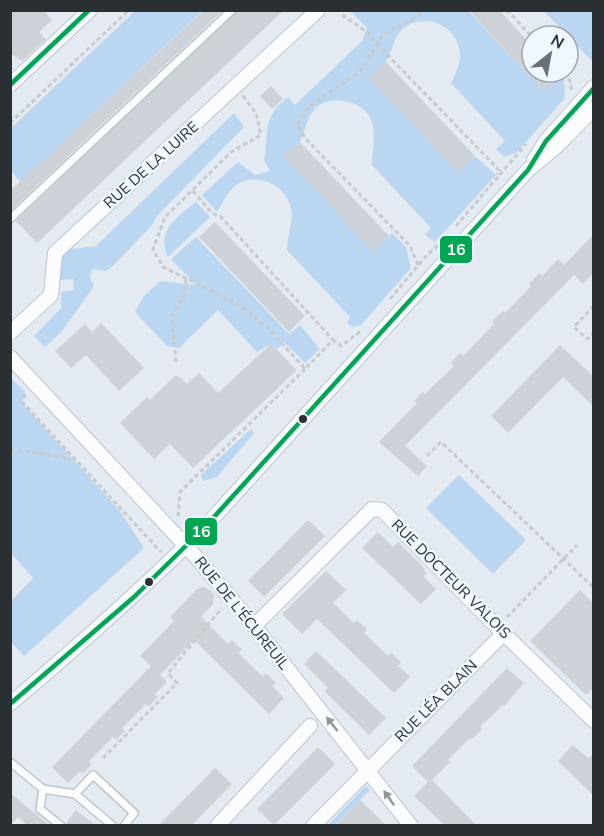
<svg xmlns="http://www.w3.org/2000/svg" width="604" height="836" font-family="'Nunito Sans',sans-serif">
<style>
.green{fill:#bbd6f0}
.building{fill:#cdd2d8}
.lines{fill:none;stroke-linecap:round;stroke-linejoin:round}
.lane-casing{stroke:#c0c5cb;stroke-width:10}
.street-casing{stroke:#c0c5cb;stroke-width:16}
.path{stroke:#c8cacd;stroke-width:3;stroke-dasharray:4.5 3;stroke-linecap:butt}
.lane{stroke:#fbfcfd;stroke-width:7}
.street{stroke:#fbfcfd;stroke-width:14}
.bus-1-casing{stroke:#eff7ff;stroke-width:9}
.bus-1{stroke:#00a651;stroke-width:4.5}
.oneway{fill:#929698}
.bus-dot{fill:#2a2f33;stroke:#eff7ff;stroke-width:2}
.labels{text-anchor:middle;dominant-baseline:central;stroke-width:5;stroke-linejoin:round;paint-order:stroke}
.street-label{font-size:15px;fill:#2a2f33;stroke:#eff7ff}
.line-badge{stroke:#eff7ff;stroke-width:2}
.badge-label{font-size:16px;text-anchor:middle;font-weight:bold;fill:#fff}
</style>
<rect width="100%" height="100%" fill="#e3eaf1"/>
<g class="green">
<path d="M135 11H202L20 182 11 170V128Z"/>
<path d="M350 11H468L544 91 560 76 564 80 565 98 517 152 505 157 496 149 505 141 451 83C456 73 461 63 460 52 457 27 428 13 407 26 392 35 395 49 386 61 381 67 374 72 369 77L458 172 475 156 496 175 435 242 425 235 431 228 372 165C372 153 375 139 373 127 371 103 335 93 317 107 307 116 306 128 301 140 298 146 289 152 285 157L373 251 392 233 406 247 411 268 361 325 352 327 347 323 350 317 287 250C287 236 294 222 291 208 286 185 257 171 236 185 227 192 223 203 217 212L202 195 238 162 255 175 270 171 264 160C268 144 264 125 274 111 277 106 284 101 288 97L295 105 362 41 367 28Z"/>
<path d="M544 11H593V61L587 56Z"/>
<path d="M234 113 244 127 156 217 153 224 114 265 106 271 92 269 90 278 94 286 63 330 45 347 34 336 61 308V292L74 290 73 279 60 280 61 250 96 246Z"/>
<path d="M196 202 210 217 168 257C156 230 177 217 196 202Z"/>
<path d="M196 237 289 334 300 325 320 349 305 363 284 342 277 349 271 344 257 352 218 310 179 348 167 346 135 312 144 296 160 281 196 285 171 259Z"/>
<path d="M11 378 25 392 22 403 120 511 144 548 24 656 11 642V601L33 578 11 553Z"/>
<path d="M251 429 254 433 217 477 203 481 201 475Z"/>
<path d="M459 475 526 540 493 574 426 508Z"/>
<path d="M366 786 370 790 335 825 327 826Z"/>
</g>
<g class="building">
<path d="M10 10H43L52 20 39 32 46 39 22 61 10 53Z"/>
<path d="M204 10H223L10 211V191Z"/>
<path d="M237 10H284L37 243 16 221Z"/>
<path d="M468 10H499L532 46V72H565L544 91Z"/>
<path d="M385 61 475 156 458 172 369 77Z"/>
<path d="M271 86 283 99 272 109 260 96Z"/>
<path d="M300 142 389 236 373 251 284 156Z"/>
<path d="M215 222 305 316 289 332 199 237Z"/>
<path d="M594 234V272L583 284 574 275 405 446 427 466 418 476 379 442 417 403 414 401 423 392 425 394 454 366 451 363 460 353 463 356 494 324 492 321 503 311 505 313 531 286 529 284 539 273 542 276 558 259 564 265Z"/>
<path d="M101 323 144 368 119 391 86 355 71 368 55 351 85 324 92 332Z"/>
<path d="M271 344 297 370 193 468 170 444 154 459 120 423 147 397 150 400 176 375 179 378 180 377 187 384 199 373 218 393Z"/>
<path d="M560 345 594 377V407L563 377 508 433 491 416Z"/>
<path d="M308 520 325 536 264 597 248 581Z"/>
<path d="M378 532 393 547 398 542 425 569 424 570 427 573 423 576 436 589 421 604 362 548Z"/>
<path d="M326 571 346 590 333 603 354 623 357 620 367 629 364 633 388 656 391 653 401 662 398 666 410 677 394 693 317 619 302 634 282 614Z"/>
<path d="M203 587 210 590 214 595 213 604 201 617 228 644 232 640 242 650 238 653 263 677 266 673 276 683 272 686 284 698 269 714 194 640 160 675 167 682 155 694 158 697 149 706 146 704 122 728 125 731 116 740 113 737 89 761 92 764 82 774 80 771 68 783 52 767 151 666 140 656 174 621 170 617 197 589Z"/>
<path d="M580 590 594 604V687L586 695 530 641Z"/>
<path d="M316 651 386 718 369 735 324 691 328 688 304 664Z"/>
<path d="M507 668 524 683 504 706 503 705 480 727 482 729 472 739 470 738 448 760 450 762 432 780 476 825H444L414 796 428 782 412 766Z"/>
<path d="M573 745 588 758 594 754V796L558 761Z"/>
<path d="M318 747 335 764 274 825 257 809Z"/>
<path d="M215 768 232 784 192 825H159Z"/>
<path d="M10 793 49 825H27L18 817 10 825Z"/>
<path d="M360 800 386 825H336Z"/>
<path d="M76 810 95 825H66V823Z"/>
</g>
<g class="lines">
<defs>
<g id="lane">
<path d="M10 219 232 10"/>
<path d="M10 762 43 789 40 809 61 826"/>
<path d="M43 789 75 794 113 826"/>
<path d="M75 794 93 775 134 813 124 826"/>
</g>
<g id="street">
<path d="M10 85 90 10"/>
<path d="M534 160 546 141 594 87"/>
<path d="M10 333 51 295 55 253 318 10"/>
<path d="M10 357 197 558 254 626 411 826"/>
<path d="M254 626 372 509 382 510 497 627 594 721"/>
<path d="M10 704C77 647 142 590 204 528L528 170 558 145 594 108"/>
<path d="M217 826 310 726"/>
<path d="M313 826 504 633"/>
</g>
</defs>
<use href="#lane" class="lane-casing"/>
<use href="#street" class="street-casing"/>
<g class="path">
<path d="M507 10 532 37"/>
<path d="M342 15 367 32 377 44 499 170 497 175"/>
<path d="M565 72 571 83V92"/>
<path d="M243 96 256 113 261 135 231 152 165 217 153 249 163 267 236 303 253 316 271 331 305 369 333 340 341 346 361 331"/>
<path d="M10 123 129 10"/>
<path d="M193 191 212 213 221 217 333 340"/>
<path d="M456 226 526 144"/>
<path d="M418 265 410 246 306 139 297 125C309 96 344 89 363 67 373 57 375 39 388 32 400 25 413 21 424 10"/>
<path d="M390 299 427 255 446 238"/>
<path d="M594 306 574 327 587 339 594 333"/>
<path d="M176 362 172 316 185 294 186 279"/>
<path d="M25 394 23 403 161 552"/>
<path d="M10 449 73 459"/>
<path d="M427 456 441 442 594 588"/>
<path d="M178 516 180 492 305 369"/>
<path d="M507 617 577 545"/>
<path d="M103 758 177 683 168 673 222 608"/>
</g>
<use href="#lane" class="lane"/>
<use href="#street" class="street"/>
<defs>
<g id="bus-1">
<path d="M10 85 89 10"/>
<path d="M10 704 134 597 204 528 528 170 546 141 594 88"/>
</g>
</defs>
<use href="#bus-1" class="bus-1-casing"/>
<use href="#bus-1" class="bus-1"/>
</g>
<defs><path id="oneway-solid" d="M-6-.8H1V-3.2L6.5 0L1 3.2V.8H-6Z" transform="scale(1.5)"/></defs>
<g class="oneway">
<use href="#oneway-solid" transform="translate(332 724) rotate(-128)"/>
<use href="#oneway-solid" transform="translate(389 798) rotate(-125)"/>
</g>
<g class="bus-dot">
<circle cx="303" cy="419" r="5"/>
<circle cx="149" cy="582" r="5"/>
</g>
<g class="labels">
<g class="street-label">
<text transform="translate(151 165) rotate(-42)">RUE DE LA LUIRE</text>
<text transform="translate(451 579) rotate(45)">RUE DOCTEUR VALOIS</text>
<text transform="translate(242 613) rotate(51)">RUE DE L'ÉCUREUIL</text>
<text transform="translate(436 701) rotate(-45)">RUE LÉA BLAIN</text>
</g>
</g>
<g class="line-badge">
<rect x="439" y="235" width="34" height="29" rx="6" fill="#00a651"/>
<rect x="184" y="517" width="34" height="29" rx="6" fill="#00a651"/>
</g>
<g class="badge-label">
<text x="456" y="255">16</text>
<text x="201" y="537">16</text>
</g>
<rect width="604" height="836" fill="none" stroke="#2a2f33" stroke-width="24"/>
<g transform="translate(550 54) rotate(31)"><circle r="28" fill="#eff7ff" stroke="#a0a7ad" stroke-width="1.5"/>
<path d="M0-4.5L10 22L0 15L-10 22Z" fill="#6b7076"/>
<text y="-9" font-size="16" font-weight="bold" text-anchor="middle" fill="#2a2f33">N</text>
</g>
</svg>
